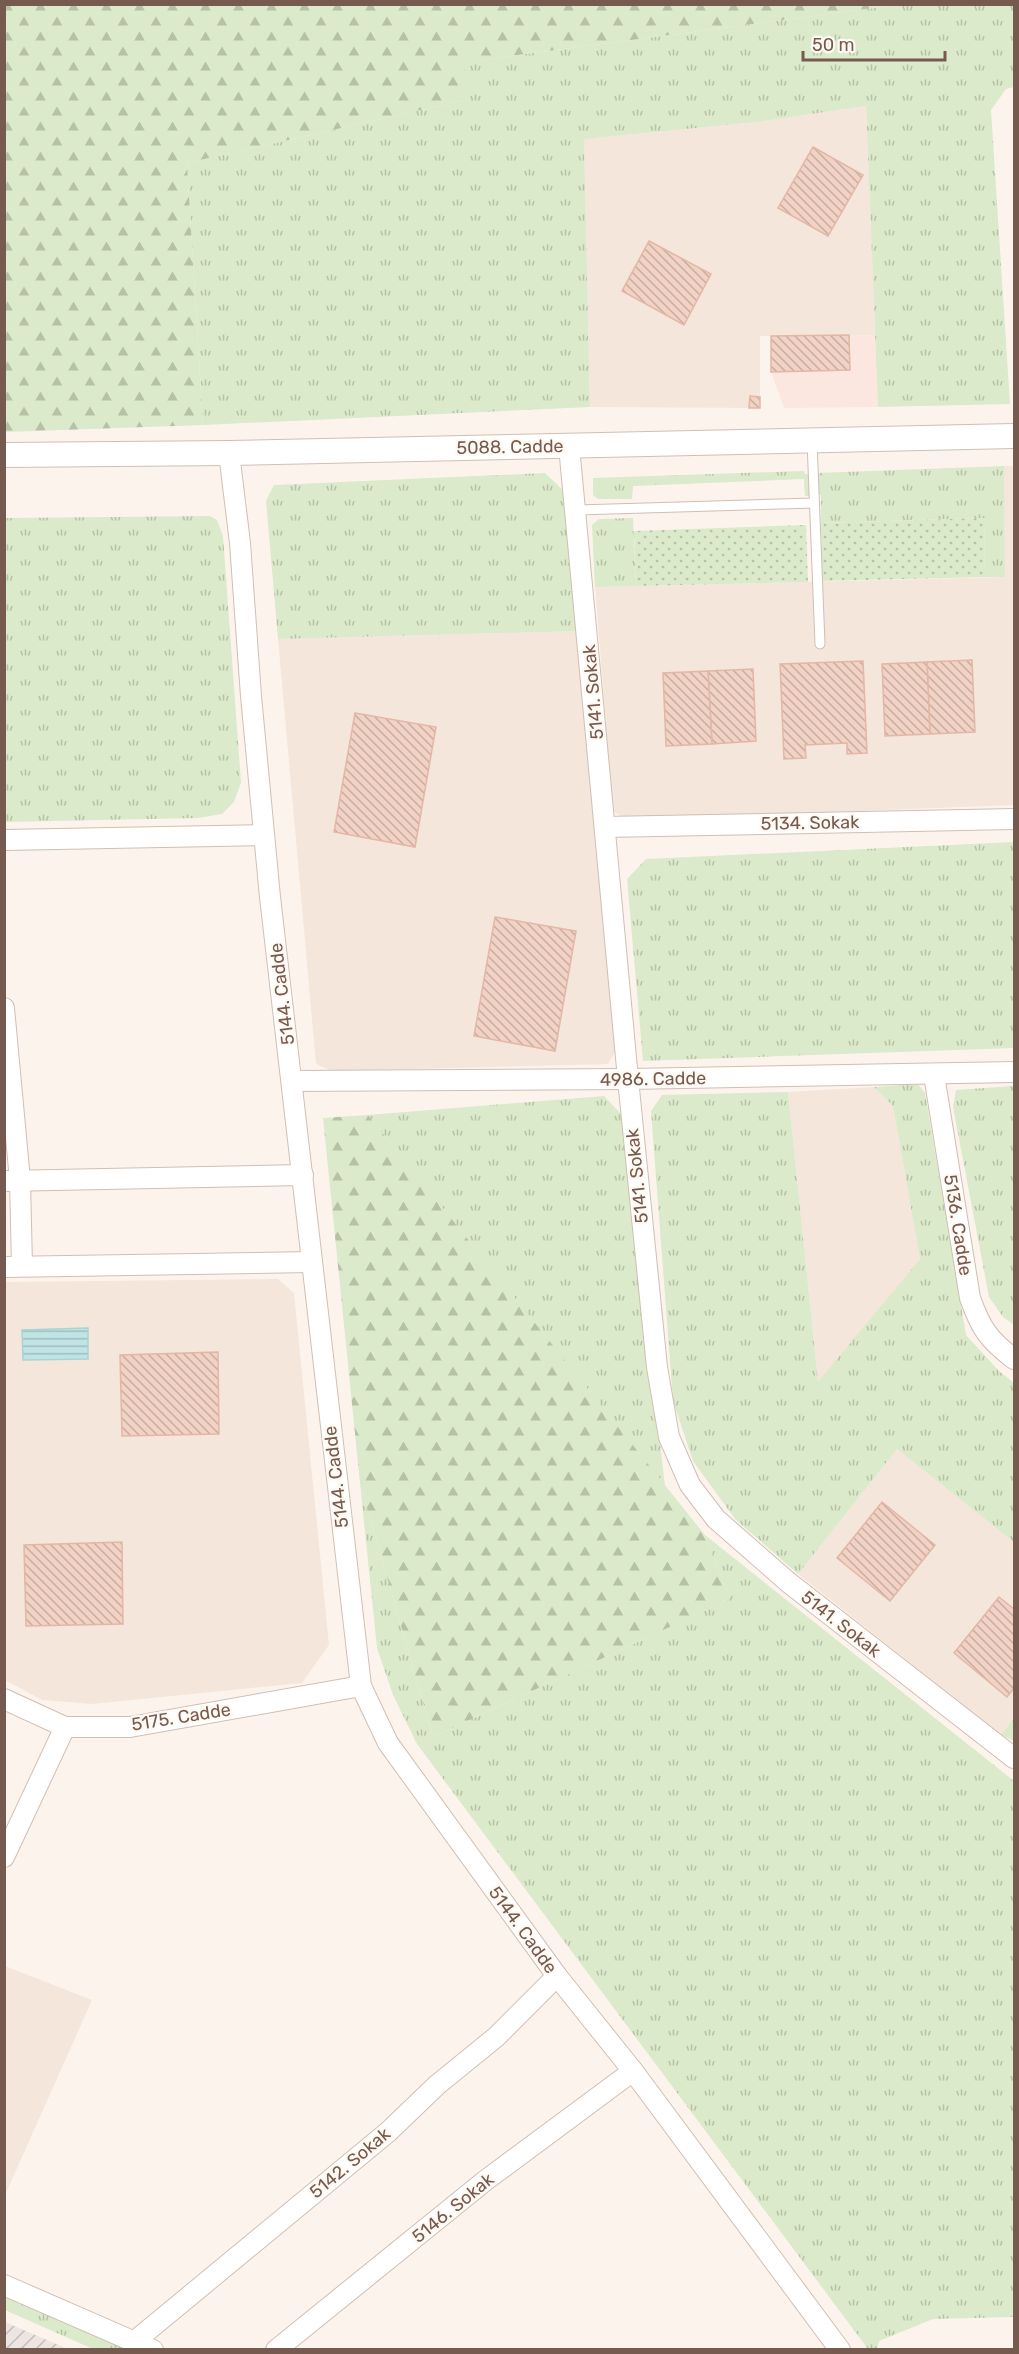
<svg xmlns="http://www.w3.org/2000/svg" width="1019" height="2354" font-family="Rubik,sans-serif">
<style>
.residential{fill:#f4e6da}
.commercial{fill:#fce6e0}
.industrial{fill:url(#industrial-furrows)}
.grass{fill:url(#grass-tufts)}
.forest{fill:url(#forest-firs)}
.park{fill:url(#park-dots)}
.water{fill:url(#water-rules);stroke:#a7d4d7;stroke-width:1.5}
.building{fill:url(#building-back-hatch);stroke:#e3b7a5;stroke-width:1.5}
.lines{fill:none;stroke-linecap:round;stroke-linejoin:round}
.service-casing{stroke:#d1beb3;stroke-width:11}
.minor-casing{stroke:#d1beb3;stroke-width:22}
.tertiary-casing{stroke:#d1beb3;stroke-width:26}
.service{stroke:#fff;stroke-width:9}
.minor{stroke:#fff;stroke-width:20}
.tertiary{stroke:#fff;stroke-width:24}
.labels{text-anchor:middle;dominant-baseline:central;stroke-width:4.5;stroke-linejoin:round;paint-order:stroke}
.street-label{font-size:18px;fill:#775a4f;stroke:#fef9f2}
</style>
<defs>
<pattern id="industrial-furrows" width="10" height="10" patternUnits="userSpaceOnUse" patternTransform="scale(1.5)"><rect width="10" height="10" fill="#ece5e1"/><path d="M-1 1l2-2M0 10L10 0M9 11l2-2" fill="none" stroke="#c4bdb9"/></pattern>
<pattern id="grass-tufts" width="24" height="20" patternUnits="userSpaceOnUse" patternTransform="scale(1.5)"><rect width="24" height="20" fill="#daeaca"/><path d="M3 7l-1-3M5 7V3M7 7l1-3M15 17l-1-3M17 17v-4M19 17l1-3" fill="none" stroke="#b6c1a6"/></pattern>
<pattern id="forest-firs" width="22" height="20" patternUnits="userSpaceOnUse" patternTransform="scale(1.5)"><rect width="22" height="20" fill="#daeaca"/><path d="M5 1l3.5 6h-7zM16 11l3.5 6h-7z" fill="#b6c1a6"/></pattern>
<pattern id="park-dots" width="8" height="8" patternUnits="userSpaceOnUse" patternTransform="scale(1.5)"><rect width="8" height="8" fill="#daeaca"/><path d="M2 2h.1M6 6h.1" fill="none" stroke="#b6c1a6" stroke-width="1.8" stroke-linecap="round"/></pattern>
<pattern id="water-rules" width="6" height="5" patternUnits="userSpaceOnUse" patternTransform="scale(1.5)"><rect width="6" height="5" fill="#c0e4e6"/><path d="M0 2.5h6" fill="none" stroke="#a1bcbd"/></pattern>
<pattern id="building-back-hatch" width="6" height="6" patternUnits="userSpaceOnUse" patternTransform="scale(1.5)"><rect width="6" height="6" fill="#f1d2c4"/><path d="M-1 5l2 2M0 0l6 6M5-1l2 2" fill="none" stroke="#c8ada2"/></pattern>
</defs>
<rect width="100%" height="100%" fill="#fcf4ec"/>
<g class="residential">
<path d="M866 106 875 335 760 336V408L590 407 584 139 757 122Z"/>
<path d="M1004 466H1014V805L626 820 613 811 595 587 1005 577Z"/>
<path d="M580 631 617 1049 608 1064 332 1071 316 1064 278 639Z"/>
<path d="M874 1087 893 1106 920 1259 818 1383 788 1092Z"/>
<path d="M278 1279 294 1293 329 1645 302 1683 92 1704 42 1700 5 1680 4 1282Z"/>
<path d="M897 1449 1014 1542V1718L1001 1735 798 1574Z"/>
<path d="M5 1966 92 2000 5 2195Z"/>
</g>
<path class="commercial" d="M875 335 878 407 784 408 771 372V336Z"/>
<path class="industrial" d="M4 2322H5L68 2349H5Z"/>
<g class="grass">
<path d="M896 5H1014V87L1006 89 991 110 1010 404 878 407 866 106 757 122 584 139 590 407 203 425 187 163 465 100 464 62Z"/>
<path d="M1004 466 1005 577H985L984 518 821 523V495H817V473Z"/>
<path d="M804 471 805 474H810V496H805L804 479 633 486 632 499H598L593 495V478Z"/>
<path d="M545 473 569 496 580 631 278 639 266 501 274 485Z"/>
<path d="M210 516 217 520 223 536 241 783 234 802 222 814 198 818 5 822V518Z"/>
<path d="M633 518 636 586 595 587 592 525 599 519Z"/>
<path d="M1014 842V1048L643 1061 627 879 646 859Z"/>
<path d="M918 1084 925 1093 966 1335 999 1371 1014 1383V1542L897 1449 798 1574 735 1519 693 1461 673 1401 651 1111 662 1095 788 1092 818 1382 920 1259 893 1106 874 1087Z"/>
<path d="M1014 1086V1325L1003 1317 989 1297 953 1107 956 1090Z"/>
<path d="M604 1096 622 1115 665 1486 368 1115Z"/>
<path d="M360 1483 433 1737 730 1599 705 1535 1014 1781V2317L933 2319 879 2341 877 2349H868L417 1744 393 1695 377 1648Z"/>
<path d="M1014 1718V1741L1001 1735Z"/>
<path d="M5 2296 125 2349H93L5 2310Z"/>
</g>
<g class="forest">
<path d="M4 5 5 4 896 5 465 62V100L187 163 203 425 5 432Z"/>
<path d="M368 1115 705 1535 730 1599 433 1737 360 1483 323 1118Z"/>
</g>
<g class="park">
<path d="M984 518 985 577 822 581 821 523Z"/>
<path d="M806 525 808 582 636 586 634 531Z"/>
</g>
<path class="water" d="M88 1328V1359L23 1360 22 1330Z"/>
<g class="building">
<path d="M813 147 863 175 828 236 778 208Z"/>
<path d="M649 241 711 274 684 325 622 291Z"/>
<path d="M849 335 850 370 771 372V336Z"/>
<path d="M750 396 760 397V408H749Z"/>
<path d="M972 660 975 732 930 734 927 662Z"/>
<path d="M863 661 867 753 847 754V743L805 745 806 758 784 759 780 664Z"/>
<path d="M927 662 930 734 885 736 882 664Z"/>
<path d="M753 669 756 741 712 744 708 671Z"/>
<path d="M708 671 712 744 666 746 663 673Z"/>
<path d="M355 713 436 727 415 847 334 832Z"/>
<path d="M495 917 576 931 555 1051 474 1036Z"/>
<path d="M218 1352 219 1434 122 1436 120 1355Z"/>
<path d="M882 1502 935 1545 890 1601 837 1558Z"/>
<path d="M122 1542 123 1624 26 1626 24 1545Z"/>
<path d="M999 1597 1014 1609V1688L1007 1697 954 1653Z"/>
</g>
<g class="lines">
<defs>
<g id="service">
<path d="M812 441 820 644"/>
<path d="M577 510 814 503"/>
</g>
<g id="minor">
<path d="M569 446 628 1079 657 1367 669 1437 690 1485 716 1519 788 1582 1014 1758"/>
<path d="M229 453 240 543 251 696 270 897 361 1686 388 1743 557 1976 633 2071 840 2350"/>
<path d="M605 827 1014 819"/>
<path d="M4 840 264 835"/>
<path d="M4 1008 20 1180 22 1266"/>
<path d="M934 1075 970 1298C981 1329 989 1340 1014 1359"/>
<path d="M292 1081 628 1079 1014 1072"/>
<path d="M4 1181 303 1175"/>
<path d="M4 1267 312 1262"/>
<path d="M4 1699 65 1727H130L361 1686"/>
<path d="M4 1857 65 1727"/>
<path d="M4 2285 153 2350"/>
<path d="M135 2341 388 2132 437 2085 496 2037 557 1976"/>
<path d="M276 2350 486 2180 633 2071"/>
</g>
<path id="tertiary" d="M4 455 229 453 1014 436"/>
</defs>
<use href="#service" class="service-casing"/>
<use href="#minor" class="minor-casing"/>
<use href="#tertiary" class="tertiary-casing"/>
<use href="#service" class="service"/>
<use href="#minor" class="minor"/>
<use href="#tertiary" class="tertiary"/>
</g>
<g class="labels">
<g class="street-label">
<text transform="translate(510 447) rotate(-1)">5088. Cadde</text>
<text transform="translate(593 692) rotate(-95)">5141. Sokak</text>
<text transform="translate(810 823) rotate(-1)">5134. Sokak</text>
<text transform="translate(282 994) rotate(-97)">5144. Cadde</text>
<text transform="translate(653 1079) rotate(-1)">4986. Cadde</text>
<text transform="translate(637 1176) rotate(-96)">5141. Sokak</text>
<text transform="translate(958 1225) rotate(81)">5136. Cadde</text>
<text transform="translate(336 1477) rotate(-97)">5144. Cadde</text>
<text transform="translate(841 1624) rotate(38)">5141. Sokak</text>
<text transform="translate(181 1717) rotate(-9)">5175. Cadde</text>
<text transform="translate(523 1930) rotate(54)">5144. Cadde</text>
<text transform="translate(350 2163) rotate(-40)">5142. Sokak</text>
<text transform="translate(453 2208) rotate(-39)">5146. Sokak</text>
</g>
</g>
<rect width="1019" height="2354" fill="none" stroke="#775a4f" stroke-width="12"/>
<path d="M803 51v9h142v-9" fill="none" stroke="#775a4f" stroke-width="3"/>
<text x="812" y="51" font-size="18" fill="#775a4f" stroke="#fef9f2" stroke-width="4.5" paint-order="stroke">50 m</text>
</svg>
